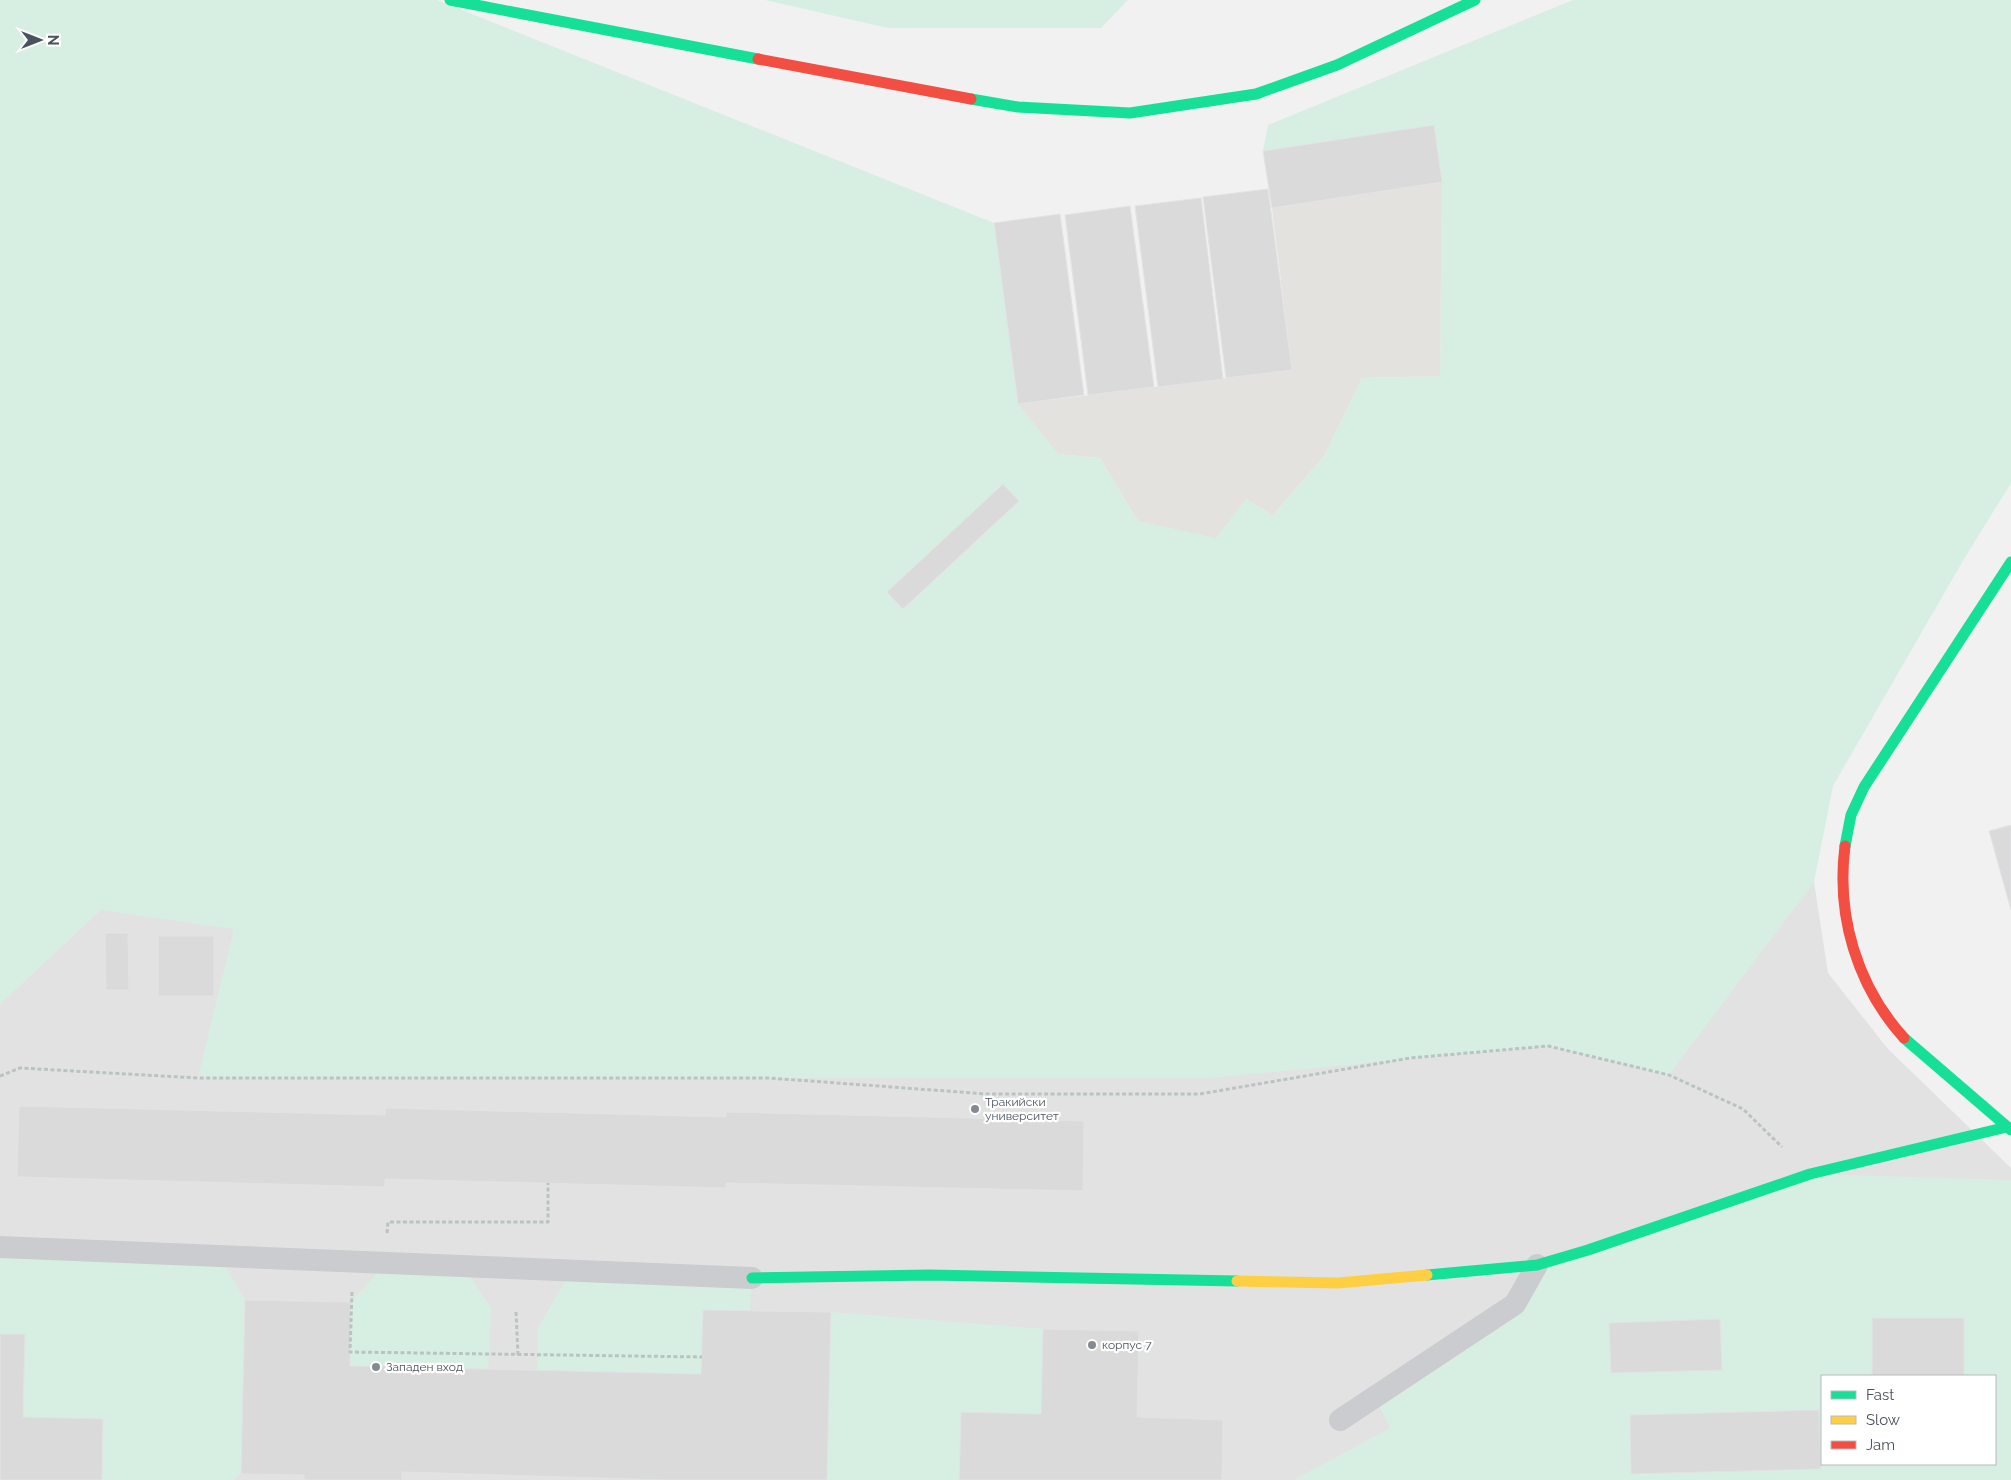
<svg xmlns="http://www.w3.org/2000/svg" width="2011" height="1480" font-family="Raleway,sans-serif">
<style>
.education{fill:#e3e2e3;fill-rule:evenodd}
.green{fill:#d7efe2;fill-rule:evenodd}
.sand{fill:#e4e2de}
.building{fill:#dadadb;stroke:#e2e3e4}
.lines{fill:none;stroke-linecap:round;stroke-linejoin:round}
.path{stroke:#b9c4c1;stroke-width:3;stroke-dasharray:4 2.5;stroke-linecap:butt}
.lane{stroke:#cbcccf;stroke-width:22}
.fast{stroke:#16e098;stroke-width:11}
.slow{stroke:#ffcf43;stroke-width:11}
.jam{stroke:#f24e42;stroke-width:11}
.poi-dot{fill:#848a91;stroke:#fff;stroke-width:2}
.labels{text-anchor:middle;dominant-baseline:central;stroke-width:4.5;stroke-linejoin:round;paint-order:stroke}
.poi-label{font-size:12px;fill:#49525d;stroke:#fff;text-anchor:start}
</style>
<rect width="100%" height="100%" fill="#f1f1f1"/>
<path class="education" d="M1608 694 1814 882 1828 973 1888 1049 2011 1168V1480H0V907ZM1822 1376H1995V1464H1822Z"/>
<g class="green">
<path d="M0 0H437L994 223 1018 404 1058 454 1100 458 1138 521 1246 499 1273 515 1324 456 1362 378 1440 376 1442 182 1434 126 1263 151 1268 125 1573 0H2011V483L1964 559 1833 786 1814 882 1669 1075 1548 1046 1208 1078H198L234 929 101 910 0 1004Z"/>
<path d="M765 0H1128L1101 28H888Z"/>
<path d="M1810 1174 2011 1180V1480H1294L1390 1428 1375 1397 1515 1304 1537 1265ZM1822 1376H1995V1464H1822Z"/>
<path d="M0 1247 219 1256 245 1300 241 1474 234 1480H102L103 1419 23 1417 24 1334H0Z"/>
<path d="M386 1263 463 1266 491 1308 488 1369 350 1366 351 1302Z"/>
<path d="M571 1271 752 1278 750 1310H703L701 1374 537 1370 538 1328Z"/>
<path d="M831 1312 1043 1329 1041 1414 959 1480H827Z"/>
</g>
<path class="sand" d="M1442 182 1440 376 1362 378 1324 456 1273 515 1246 499 1216 538 1138 521 1100 458 1058 454 1018 404 1292 370 1272 208Z"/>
<g class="building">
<path d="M1434 125 1442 182 1272 208 1263 151Z"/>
<path d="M1268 189 1292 370 1226 378 1203 197Z"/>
<path d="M1201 198 1223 379 1158 387 1135 206Z"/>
<path d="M1130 206 1154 387 1088 395 1065 215Z"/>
<path d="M1060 214 1084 395 1018 404 994 223Z"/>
<path d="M1003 484 1019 501 903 609 887 592Z"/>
<path d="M2011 825V910L1989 831Z"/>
<path d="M105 933H128L129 990H106Z"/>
<rect x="158" y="936" width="56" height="60"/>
<path d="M19 1106 385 1115V1108L726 1117V1112L1084 1121 1083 1191 726 1183V1188L385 1179V1187L17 1177Z"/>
<path d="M245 1300 351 1302 350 1366 701 1374 703 1310 831 1312 827 1480H665L402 1472V1480H304V1475L241 1474Z"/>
<rect x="1872" y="1318" width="92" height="58"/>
<path d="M1720 1319 1722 1370 1611 1373 1609 1323Z"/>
<path d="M1043 1329 1139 1331 1137 1417 1223 1420 1222 1480H959L961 1412 1041 1414Z"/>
<path d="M0 1334H25L23 1417 103 1419 102 1480H0Z"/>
<path d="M1819 1410 1821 1469 1631 1474 1630 1415Z"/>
</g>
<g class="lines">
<g class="path">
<path d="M0 1076 20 1068 198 1078H769L987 1094H1200L1410 1058 1548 1046 1669 1075 1743 1109 1782 1147"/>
<path d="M387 1233 388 1222H548V1183"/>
<path d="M352 1292 350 1352 702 1357"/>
<path d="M516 1312 518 1355"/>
</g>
<g class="lane">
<path d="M0 1247 752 1278"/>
<path d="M1340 1420 1515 1304 1537 1265"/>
</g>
<g class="fast">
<path d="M450 0 758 59"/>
<path d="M971 99 1018 107 1130 113 1256 94 1337 65 1475 0"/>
<path d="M1845 846 1851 815 1864 787 2011 562"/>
<path d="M1904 1038 2011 1130"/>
<path d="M1427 1275 1537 1265 1588 1250 1810 1174 2007 1127"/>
<path d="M752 1278 929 1275 1237 1281"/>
</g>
<path class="slow" d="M1237 1281 1338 1283 1427 1275"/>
<g class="jam">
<path d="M758 59 971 99"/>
<path d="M1845 846C1836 916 1857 986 1904 1038"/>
</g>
</g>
<g class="poi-dot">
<circle cx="975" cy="1109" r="5"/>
<circle cx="1092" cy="1345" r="5"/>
<circle cx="376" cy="1367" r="5"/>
</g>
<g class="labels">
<g class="poi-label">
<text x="985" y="1102">Тракийски<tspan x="985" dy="14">университет</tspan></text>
<text x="1102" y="1345">корпус 7</text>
<text x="386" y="1367">Западен вход</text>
</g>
</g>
<rect x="1821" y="1375" width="175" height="90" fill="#ffffff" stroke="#b6babe"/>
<rect x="1831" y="1391" width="25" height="8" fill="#16e098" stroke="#b6babe"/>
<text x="1866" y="1400" font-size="15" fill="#49525d">Fast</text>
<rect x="1831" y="1416" width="25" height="8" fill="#ffcf43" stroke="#b6babe"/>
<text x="1866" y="1425" font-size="15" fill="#49525d">Slow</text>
<rect x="1831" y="1441" width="25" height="8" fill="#f24e42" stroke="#b6babe"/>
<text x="1866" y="1450" font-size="15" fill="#49525d">Jam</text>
<g transform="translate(40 40) rotate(90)" stroke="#ffffff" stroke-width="4" paint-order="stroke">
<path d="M0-4L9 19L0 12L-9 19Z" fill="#49525d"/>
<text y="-8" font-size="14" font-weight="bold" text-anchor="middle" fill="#49525d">N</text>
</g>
</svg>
